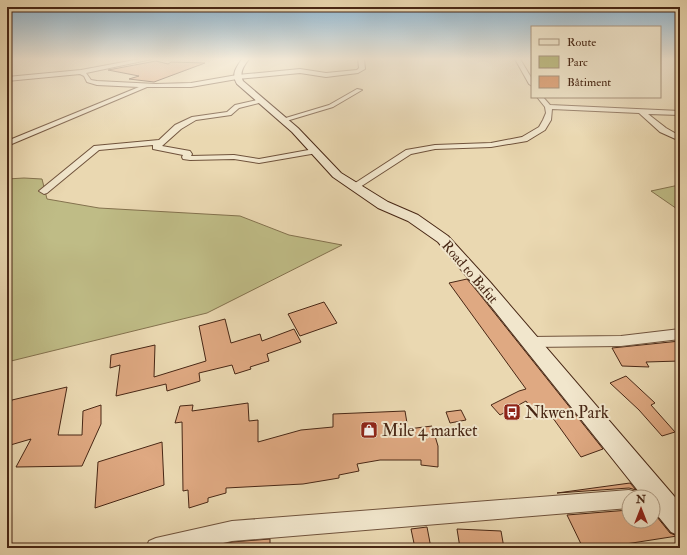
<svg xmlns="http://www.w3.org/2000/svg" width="687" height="555" font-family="'IM FELL Double Pica',serif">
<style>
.green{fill:#bfbc86;stroke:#84724e}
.building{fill:#dfa982;stroke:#482715}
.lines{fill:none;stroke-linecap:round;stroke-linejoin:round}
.street-casing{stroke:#70533c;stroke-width:2}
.secondary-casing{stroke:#482715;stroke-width:2}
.street{fill:#f1e6cc;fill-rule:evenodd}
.secondary{fill:#f1e6cc;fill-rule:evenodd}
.labels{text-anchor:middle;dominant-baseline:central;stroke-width:4;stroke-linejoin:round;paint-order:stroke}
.street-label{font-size:14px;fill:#482715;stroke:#f1e6cc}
.near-poi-label{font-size:17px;fill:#482715;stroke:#f1e6cc;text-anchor:start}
</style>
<rect width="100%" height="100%" fill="#ead8b1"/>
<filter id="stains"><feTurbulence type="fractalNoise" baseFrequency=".005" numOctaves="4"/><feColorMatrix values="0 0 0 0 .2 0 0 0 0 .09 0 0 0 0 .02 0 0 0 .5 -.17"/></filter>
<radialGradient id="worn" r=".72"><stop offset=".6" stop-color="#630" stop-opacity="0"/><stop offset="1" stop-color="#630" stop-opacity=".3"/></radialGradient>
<g class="green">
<path d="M24 178 42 179 47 199 99 208 240 216 289 235 342 245 207 313 7 362V179Z"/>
<path d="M680 185V211L651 191 679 185Z"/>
</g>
<g class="building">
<path d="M156 61 168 64 171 62 205 63 154 82 129 79 139 76 108 70Z"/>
<path d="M467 279 477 291 603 449 581 457 550 414 538 418 526 401 500 415 491 405 519 391 526 389 449 283Z"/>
<path d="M324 302 337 323 300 336 288 314Z"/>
<path d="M225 319 231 343 260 334 262 341 294 329 301 342 267 354 269 361 250 367 251 369 235 374 232 365 199 373 200 381 167 391 166 384 116 396 120 365 110 368 111 355 155 345 154 377 206 361 199 326Z"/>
<path d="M680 341V361L646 362 649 367 622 366 612 348Z"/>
<path d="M626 376 655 403 651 405 675 432 662 436 639 410 610 383Z"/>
<path d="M67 387 58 435H82L83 411 101 405V424L82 466 16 467 31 439 7 446V417L12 400Z"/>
<path d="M248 403 249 421 258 420V442L301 430 333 427V414L405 411 408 429 432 426 438 446V467L421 465V460H380L357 464 359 471 339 475V478L303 484 226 488V493L208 498V502L189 508 188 490 183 491 182 422 175 423 180 406 193 405 192 411Z"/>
<path d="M461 410 466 420 450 423 446 412Z"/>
<path d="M162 442 164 485 95 508 98 462Z"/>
<path d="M630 483 636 490 629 488 557 493Z"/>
<path d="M629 510V521H653V512L670 533 677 536 600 548H583L567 515Z"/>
<path d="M427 527 431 548H415L411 529Z"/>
<path d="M457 529 501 531 504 548H460Z"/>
<path d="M270 539V548H208L232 542Z"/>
</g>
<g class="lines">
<defs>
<g id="street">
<path d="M140 59H152L86 73 91 80 97 81 156 84 191 83 237 75 300 69 326 73 357 70 359 68 358 59H364L365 69 358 73 326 77 300 73 237 79 191 87H147L7 146V141L139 87 97 85 87 82 84 76 80 74 7 81V77L81 70Z"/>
<path d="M515 59H520L532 79V86L529 84Z"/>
<path d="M357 89 362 90 333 107 283 122 279 120 329 105Z"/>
<path d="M537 97H543L550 105 680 111V115L648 114 666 128 680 136V141L660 132 639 113 552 109 551 120 545 130 527 141 491 147 435 149 411 154 357 189H351L349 187 406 150 435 145 491 143 522 137 539 127 543 120 546 113 545 107Z"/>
<path d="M261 99 263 100V102L239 108 231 115 196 120 181 129 162 146 190 151 192 154 191 156 234 155 259 159 314 149H317V153L259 163 234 159 190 160 183 159 182 157 183 155 153 149V145L99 150 47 193 44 194 39 191 94 146 159 140 175 125 192 117 227 112 235 105Z"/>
<path d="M680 329V339L621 346 530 347 525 346 523 342 525 338 530 337 621 336Z"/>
<path d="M629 490 636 492 638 497H629V508L232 541 201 548H146L149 541 156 538 232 521Z"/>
</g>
<path id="secondary" d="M242 59H249C244 66 239 72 243 81L298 128 341 173 388 202 418 215 448 236 490 282 680 503V536L671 532 653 510V497H643L478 290 438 242 408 221 378 208 333 177 292 132 237 84C231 74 236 68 242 59Z"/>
</defs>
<use href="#street" class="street-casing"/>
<use href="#secondary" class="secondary-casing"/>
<use href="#street" class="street"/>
<use href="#secondary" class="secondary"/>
</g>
<linearGradient id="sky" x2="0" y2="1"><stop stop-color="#89b5d4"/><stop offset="0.43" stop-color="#f6eddc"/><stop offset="1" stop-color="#f6eddc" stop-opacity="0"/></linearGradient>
<rect width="687" height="137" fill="url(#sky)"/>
<defs>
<symbol id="bus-square" viewBox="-11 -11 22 22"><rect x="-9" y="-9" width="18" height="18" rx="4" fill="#8f2418" stroke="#f1e6cc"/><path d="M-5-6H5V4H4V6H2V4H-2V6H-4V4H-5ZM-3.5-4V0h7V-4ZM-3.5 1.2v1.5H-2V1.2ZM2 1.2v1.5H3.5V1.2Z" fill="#fff"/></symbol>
<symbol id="shop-square" viewBox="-11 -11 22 22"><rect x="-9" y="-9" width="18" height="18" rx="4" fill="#8f2418" stroke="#f1e6cc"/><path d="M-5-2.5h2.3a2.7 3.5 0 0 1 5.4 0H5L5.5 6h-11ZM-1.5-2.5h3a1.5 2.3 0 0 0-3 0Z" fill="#fff"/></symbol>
</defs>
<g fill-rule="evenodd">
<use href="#bus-square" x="502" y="402" width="20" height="20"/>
<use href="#shop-square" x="359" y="420" width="20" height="20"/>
</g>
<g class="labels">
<g class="street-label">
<text transform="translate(470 272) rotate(49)">Road to Bafut</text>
</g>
<g class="near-poi-label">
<text x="525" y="412">Nkwen Park</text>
<text x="382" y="430">Mile 4 market</text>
</g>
</g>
<rect width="687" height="555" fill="none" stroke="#ead8b1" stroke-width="24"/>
<rect x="8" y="8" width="671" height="539" fill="none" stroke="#482715" stroke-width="2"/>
<rect x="12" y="12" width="663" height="531" fill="none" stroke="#482715"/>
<rect x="531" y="26" width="130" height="72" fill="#f1e6cc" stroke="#ad9a83"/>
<rect x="539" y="39" width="20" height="6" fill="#f1e6cc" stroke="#ad9a83"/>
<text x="567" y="46" font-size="12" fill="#482715">Route</text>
<rect x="539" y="56" width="20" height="12" fill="#bfbc86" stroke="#ad9a83"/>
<text x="567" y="66" font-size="12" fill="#482715">Parc</text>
<rect x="539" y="76" width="20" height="12" fill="#dfa982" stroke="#ad9a83"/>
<text x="567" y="86" font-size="12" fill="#482715">Bâtiment</text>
<g transform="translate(641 509)"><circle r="19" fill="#f1e6cc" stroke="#ad9a83"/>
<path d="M0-3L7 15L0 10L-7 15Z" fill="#8f2418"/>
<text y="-6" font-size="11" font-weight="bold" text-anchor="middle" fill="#482715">N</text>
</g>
<rect width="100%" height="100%" filter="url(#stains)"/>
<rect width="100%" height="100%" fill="url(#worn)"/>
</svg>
